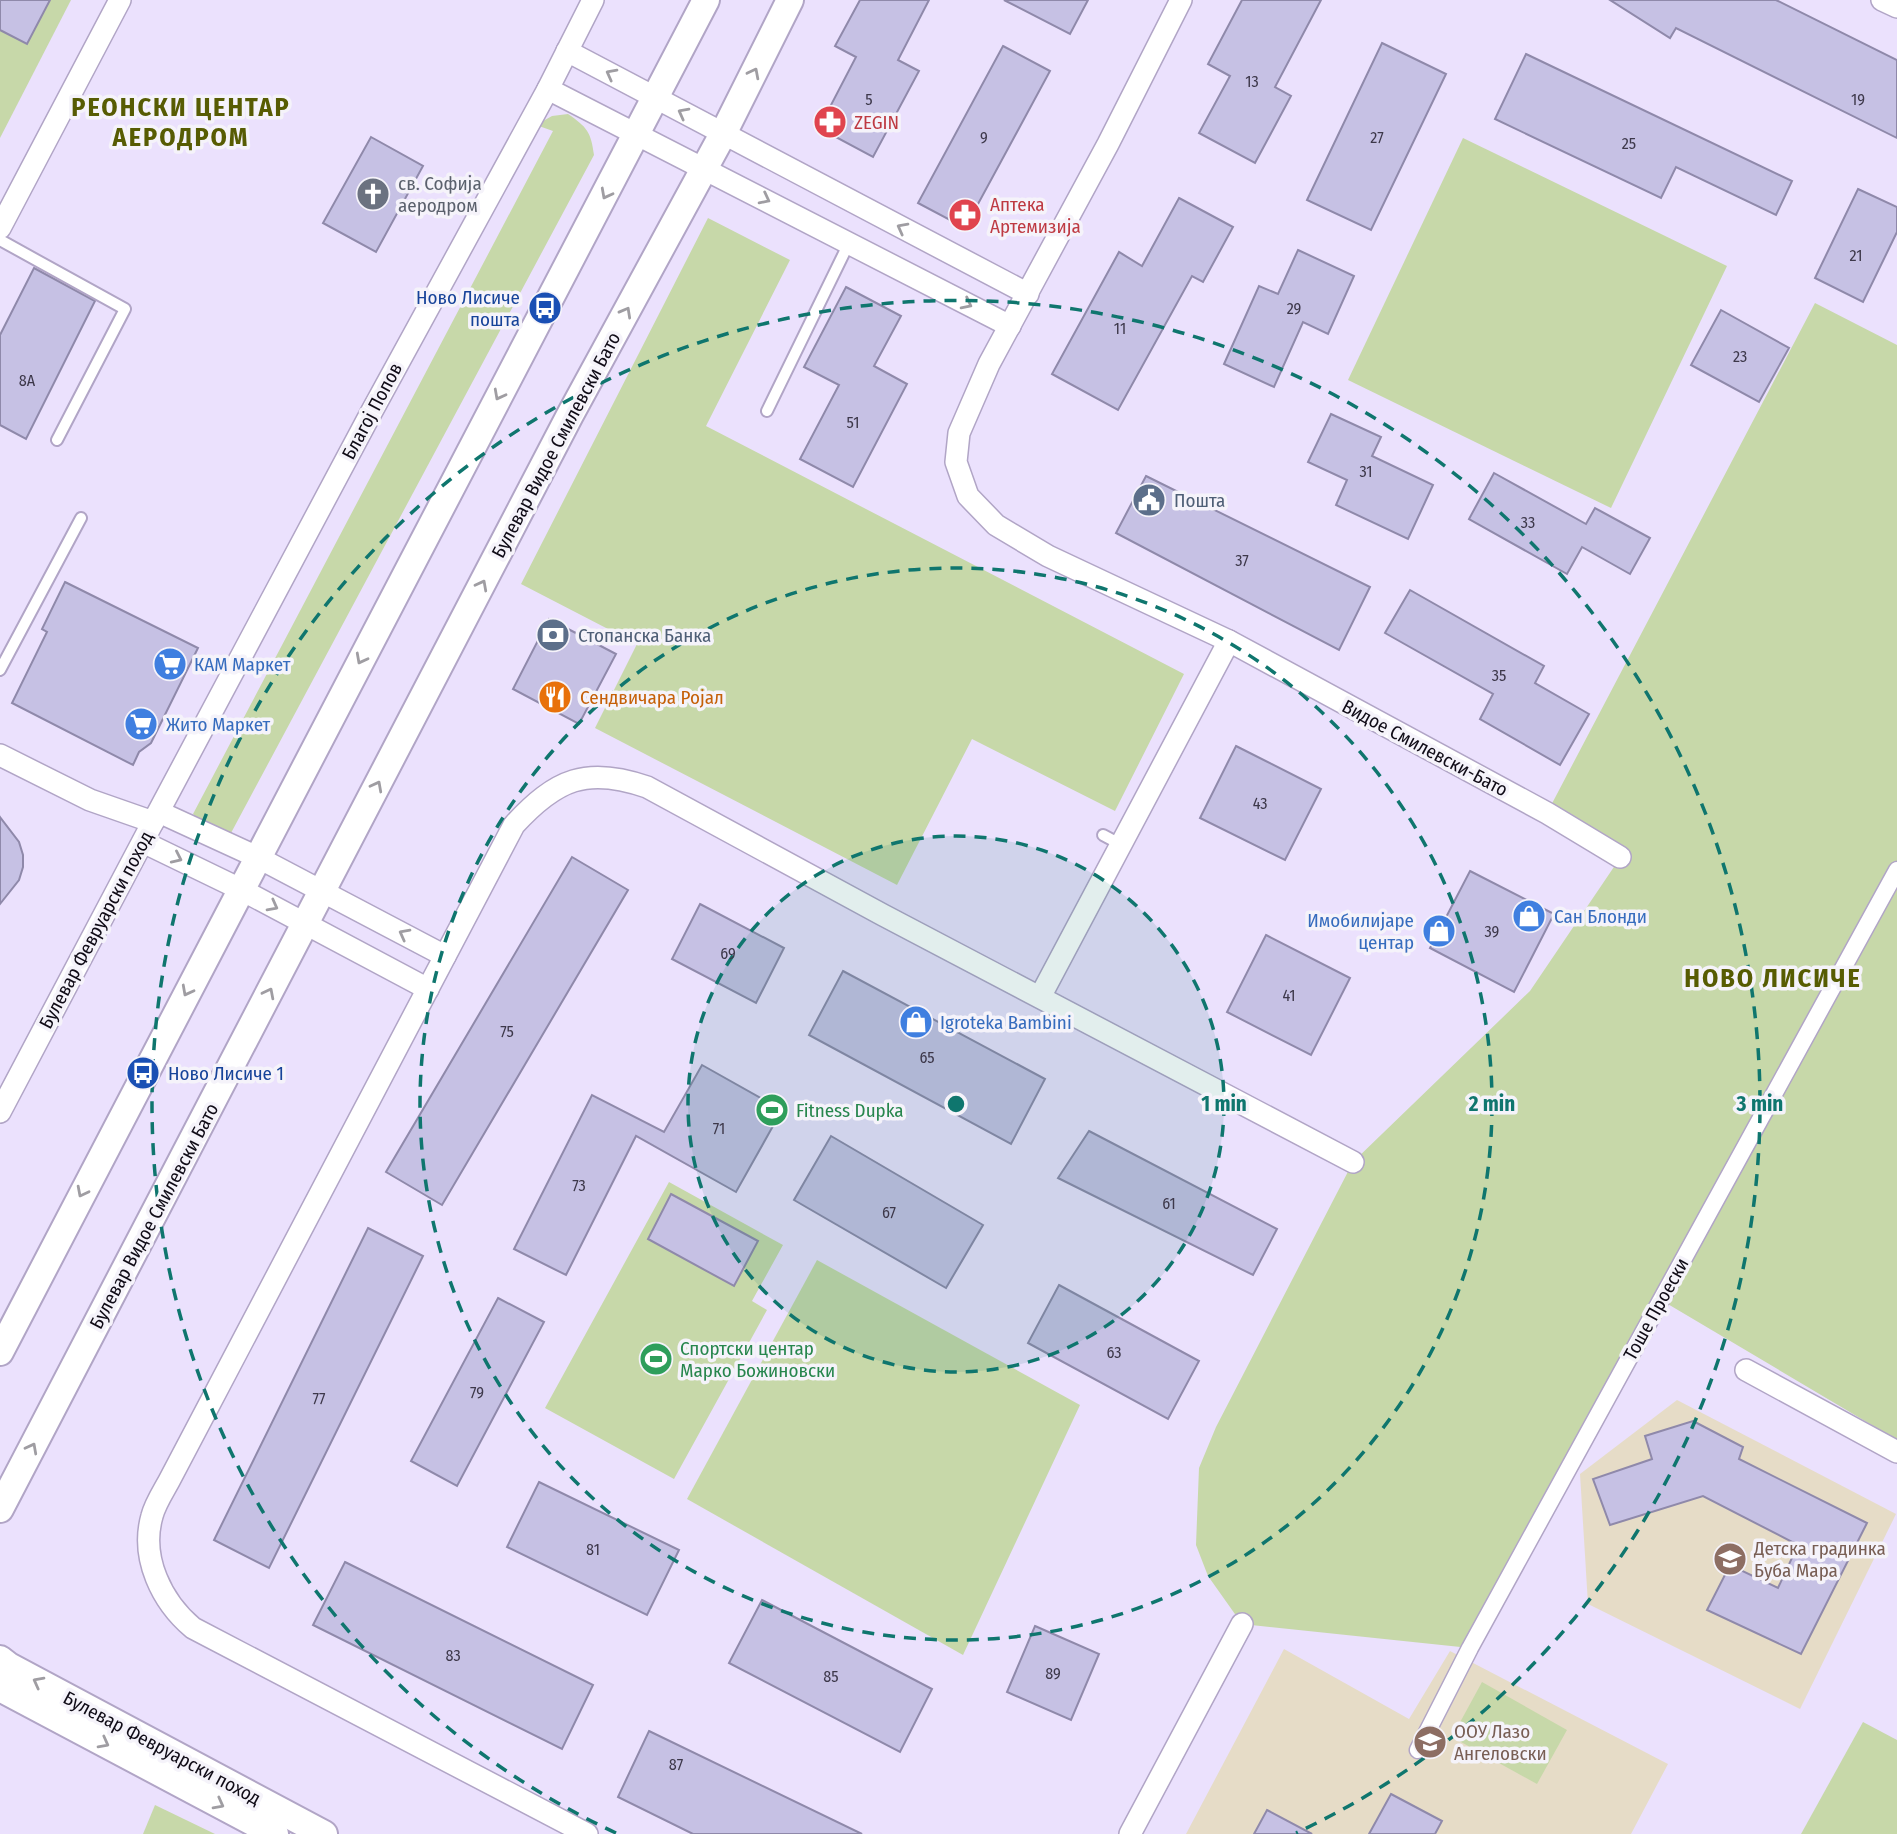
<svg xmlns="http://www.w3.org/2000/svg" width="1897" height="1834" font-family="'Fira Sans Condensed',sans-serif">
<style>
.education{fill:#e6dcc7}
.green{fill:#c7d8a9}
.building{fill:#c6c1e4;stroke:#8f89aa;stroke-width:2}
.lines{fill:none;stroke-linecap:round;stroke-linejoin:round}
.service-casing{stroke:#b1a5c6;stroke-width:14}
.pedestrian-casing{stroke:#b1a5c6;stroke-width:19}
.minor-casing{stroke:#b1a5c6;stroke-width:24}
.tertiary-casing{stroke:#b1a5c6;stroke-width:30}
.service{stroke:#fff;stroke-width:10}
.pedestrian{stroke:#fff;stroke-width:16}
.minor{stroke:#fff;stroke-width:21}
.tertiary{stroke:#fff;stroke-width:26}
.oneway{stroke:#9f9da2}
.ring{fill:none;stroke:#0f766e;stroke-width:3.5;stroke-dasharray:12 9}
.labels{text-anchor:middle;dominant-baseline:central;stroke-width:7;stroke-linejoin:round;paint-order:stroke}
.number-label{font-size:16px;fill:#3d384a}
.health-label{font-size:19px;fill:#be3a42;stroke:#f5f3fa;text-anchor:start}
.worship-label{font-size:19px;fill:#5b616d;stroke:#f5f3fa;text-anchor:start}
.transit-label{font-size:19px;fill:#164399;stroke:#f5f3fa;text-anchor:end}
.street-label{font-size:19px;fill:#0f0b16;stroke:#f5f3fa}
.service-label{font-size:19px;fill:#4e5e75;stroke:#f5f3fa;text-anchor:start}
.shop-label{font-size:19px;fill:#366cbe;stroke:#f5f3fa;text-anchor:start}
.food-label{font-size:19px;fill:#c56008;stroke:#f5f3fa;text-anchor:start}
.leisure-label{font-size:19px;fill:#27864d;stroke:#f5f3fa;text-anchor:start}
.education-label{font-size:19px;fill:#785e54;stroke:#f5f3fa;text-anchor:start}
.district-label{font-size:26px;font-weight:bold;letter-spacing:2px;fill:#575c03;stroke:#f5f3fa}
.centre{fill:#0f766e;stroke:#f5f3fa;stroke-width:3.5}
.ring-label{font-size:21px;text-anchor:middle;font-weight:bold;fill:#0f766e;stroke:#f5f3fa;stroke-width:7;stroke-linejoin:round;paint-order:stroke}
</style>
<rect width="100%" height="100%" fill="#ebe1fd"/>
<g class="education">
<path d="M1677 1400 1896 1514 1800 1709 1588 1604 1580 1474Z"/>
<path d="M1284 1649 1409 1719 1450 1651 1668 1764 1631 1834H1186Z"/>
</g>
<g class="green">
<path d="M0 0H71L0 138Z"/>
<path d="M568 114C587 127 591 132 594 155L231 833C215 831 204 827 193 814L553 131 536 125 552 116Z"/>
<path d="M1463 138 1727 266 1611 508 1348 380Z"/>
<path d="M708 218 790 260 706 426 1184 674 1115 811 972 739 897 885 595 728 637 644 521 584Z"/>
<path d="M1815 303 1897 345V1440L1661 1300 1470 1648 1242 1624 1208 1576 1196 1545 1199 1468 1216 1427 1353 1162 1530 991 1620 858 1547 813Z"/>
<path d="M669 1182 783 1245 752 1301 767 1310 674 1479 545 1408Z"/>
<path d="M817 1260 1080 1405 963 1655 687 1499Z"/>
<path d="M1482 1682 1567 1730 1537 1784 1452 1737Z"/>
<path d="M1863 1722 1897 1740V1834H1801Z"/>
<path d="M155 1805 215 1834H143Z"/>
</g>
<g class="building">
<path d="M0 0H50L27 44 0 30Z"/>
<path d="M860 0H929L898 60 919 71 873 157 819 128 856 57 835 46Z"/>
<path d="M1004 0H1088L1070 34Z"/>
<path d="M1242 0H1321L1275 87 1291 96 1255 163 1199 133 1230 76 1208 64Z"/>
<path d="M1610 0H1776L1897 60V138L1676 28 1670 38Z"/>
<path d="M1382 43 1446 74 1371 230 1307 200Z"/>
<path d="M1003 46 1050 71 965 228 918 203Z"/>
<path d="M1526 54 1792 181 1776 215 1676 167 1661 198 1495 119Z"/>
<path d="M371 137 423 166 376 252 323 223Z"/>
<path d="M1858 189 1897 207V232L1863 302 1815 278Z"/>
<path d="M1179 198 1233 227 1203 282 1192 276 1118 410 1052 374 1119 252 1142 266Z"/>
<path d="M1298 250 1354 276 1328 334 1303 322 1274 387 1224 364 1259 286 1278 294Z"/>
<path d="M34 268 95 301 26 439 0 425V335Z"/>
<path d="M846 287 901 316 874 366 907 384 853 487 800 459 839 385 804 367Z"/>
<path d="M1721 310 1789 348 1759 402 1691 365Z"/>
<path d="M1331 414 1381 437 1372 456 1433 485 1408 539 1336 505 1347 480 1308 462Z"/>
<path d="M1494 473 1586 524 1595 508 1650 538 1630 574 1582 547 1567 574 1469 519Z"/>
<path d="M1146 476 1370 587 1339 650 1116 533Z"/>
<path d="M65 582 198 648 151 743 139 752 133 765 12 703 47 632 42 629Z"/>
<path d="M1410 590 1544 666 1535 683 1589 714 1560 765 1480 719 1493 694 1385 633Z"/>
<path d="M549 619 616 654 579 724 513 689Z"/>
<path d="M1236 746 1321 789 1285 860 1200 818Z"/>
<path d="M0 817 19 842 23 855V867L19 880 0 904Z"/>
<path d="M572 857 628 890 442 1205 386 1172Z"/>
<path d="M1470 871 1554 914 1514 992 1430 948Z"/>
<path d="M700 904 784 948 756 1003 672 959Z"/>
<path d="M1266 935 1350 978 1311 1055 1227 1012Z"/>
<path d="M843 971 1045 1079 1011 1144 809 1035Z"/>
<path d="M702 1065 782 1110 736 1192 636 1136 566 1275 514 1249 592 1095 664 1132Z"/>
<path d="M1089 1131 1277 1229 1253 1275 1058 1178Z"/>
<path d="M831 1136 983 1225 946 1288 794 1200Z"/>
<path d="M671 1194 758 1241 734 1286 648 1239Z"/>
<path d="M368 1228 423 1256 269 1568 214 1540Z"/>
<path d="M1059 1285 1199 1361 1168 1419 1028 1343Z"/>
<path d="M498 1298 544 1322 457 1486 411 1461Z"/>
<path d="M1693 1421 1743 1447 1739 1459 1867 1523 1801 1654 1707 1610 1730 1565 1778 1588 1798 1545 1703 1496 1610 1525 1593 1479 1652 1459 1645 1436Z"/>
<path d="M539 1482 679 1550 647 1615 507 1547Z"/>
<path d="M345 1562 593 1685 562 1749 313 1625Z"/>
<path d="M762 1600 932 1689 900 1752 729 1663Z"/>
<path d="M1035 1626 1099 1654 1071 1720 1007 1692Z"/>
<path d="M649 1731 862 1834H693L618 1797Z"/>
<path d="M1391 1794 1442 1821 1435 1834H1369Z"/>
<path d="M1267 1810 1312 1834H1254Z"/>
</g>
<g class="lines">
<defs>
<g id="service">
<path d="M0 240 125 309 57 440"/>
<path d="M767 411 849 243"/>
<path d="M0 670 81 518"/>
<path d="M1103 835 1120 844"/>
</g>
<path id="pedestrian" d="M1418 1750 1470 1648 1897 870"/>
<g id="minor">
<path d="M1181 0 1108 144 989 364 959 433 956 462 968 496 996 525 1048 556 1229 641 1547 813 1620 857"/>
<path d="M1882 0 1897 7"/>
<path d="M567 51 1028 294"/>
<path d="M548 89 1010 326"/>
<path d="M0 228 120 0"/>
<path d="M0 755 90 800 153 822 0 1112"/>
<path d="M159 812 257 857 445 956"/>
<path d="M153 822 372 411 548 89 593 0"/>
<path d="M143 842 240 889 428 989"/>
<path d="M1040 997 1229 641"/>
<path d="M1746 1370 1897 1452"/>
<path d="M587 1834 193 1628C162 1602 140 1558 152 1516 155 1504 163 1492 169 1481L514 825C556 779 587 766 647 787L883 915 1353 1162"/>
<path d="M1130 1834 1242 1624"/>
</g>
<g id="tertiary">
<path d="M0 1352 706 0"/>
<path d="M0 1509 570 415 723 134 790 0"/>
<path d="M0 1659 9 1666 324 1834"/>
<path d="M0 1688 275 1834"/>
</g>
</defs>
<use href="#service" class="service-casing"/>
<use href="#pedestrian" class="pedestrian-casing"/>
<use href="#minor" class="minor-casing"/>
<use href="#tertiary" class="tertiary-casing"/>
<use href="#service" class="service"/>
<use href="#pedestrian" class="pedestrian"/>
<use href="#minor" class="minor"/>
<use href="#tertiary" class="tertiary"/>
</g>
<defs><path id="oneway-chevron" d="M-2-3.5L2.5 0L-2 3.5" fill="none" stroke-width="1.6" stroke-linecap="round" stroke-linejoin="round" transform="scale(1.75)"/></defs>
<g class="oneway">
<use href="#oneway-chevron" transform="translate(754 73) rotate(-63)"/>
<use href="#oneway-chevron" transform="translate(611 74) rotate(-152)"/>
<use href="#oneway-chevron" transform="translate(683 113) rotate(-152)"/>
<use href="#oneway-chevron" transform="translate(606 194) rotate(118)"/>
<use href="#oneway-chevron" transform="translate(765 199) rotate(27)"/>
<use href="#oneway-chevron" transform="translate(902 228) rotate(-152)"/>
<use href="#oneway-chevron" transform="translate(967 304) rotate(27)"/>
<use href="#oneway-chevron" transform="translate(626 312) rotate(-61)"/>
<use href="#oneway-chevron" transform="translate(499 395) rotate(118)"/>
<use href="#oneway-chevron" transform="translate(482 585) rotate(-62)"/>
<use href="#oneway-chevron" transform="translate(361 659) rotate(118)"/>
<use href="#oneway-chevron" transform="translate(377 786) rotate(-62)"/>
<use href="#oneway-chevron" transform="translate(177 858) rotate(25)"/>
<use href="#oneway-chevron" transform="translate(273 906) rotate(28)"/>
<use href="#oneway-chevron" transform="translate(404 934) rotate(-152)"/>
<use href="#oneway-chevron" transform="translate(187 991) rotate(118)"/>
<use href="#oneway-chevron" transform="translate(269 993) rotate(-63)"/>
<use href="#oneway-chevron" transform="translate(82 1192) rotate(117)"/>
<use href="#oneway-chevron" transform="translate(32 1448) rotate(-62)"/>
<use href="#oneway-chevron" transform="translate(38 1682) rotate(-152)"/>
<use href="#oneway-chevron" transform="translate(104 1743) rotate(28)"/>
<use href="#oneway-chevron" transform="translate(219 1804) rotate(28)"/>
</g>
<circle cx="956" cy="1104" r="268" fill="#0f766e" fill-opacity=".12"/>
<g class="ring">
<circle cx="956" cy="1104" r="268"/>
<circle cx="956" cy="1104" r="536"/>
<path d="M616 1833A804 804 0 1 1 1296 1833"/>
</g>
<defs>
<symbol id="pharmacy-disc" viewBox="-11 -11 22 22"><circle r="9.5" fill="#e0444e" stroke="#f5f3fa"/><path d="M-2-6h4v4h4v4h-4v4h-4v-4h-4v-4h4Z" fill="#fff"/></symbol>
<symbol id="church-disc" viewBox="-11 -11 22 22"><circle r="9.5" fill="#6b7280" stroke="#f5f3fa"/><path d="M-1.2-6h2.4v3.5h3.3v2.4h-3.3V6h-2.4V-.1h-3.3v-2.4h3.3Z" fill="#fff"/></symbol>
<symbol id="bus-disc" viewBox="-11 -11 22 22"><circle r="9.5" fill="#1a4fb4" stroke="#f5f3fa"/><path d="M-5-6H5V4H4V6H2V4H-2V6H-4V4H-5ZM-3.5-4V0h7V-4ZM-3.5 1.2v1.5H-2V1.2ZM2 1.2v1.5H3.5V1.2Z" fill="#fff"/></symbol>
<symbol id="civic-disc" viewBox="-11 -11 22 22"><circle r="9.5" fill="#5c6f8a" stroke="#f5f3fa"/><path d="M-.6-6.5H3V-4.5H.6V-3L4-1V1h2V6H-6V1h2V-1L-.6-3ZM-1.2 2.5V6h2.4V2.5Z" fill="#fff"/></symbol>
<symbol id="bank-disc" viewBox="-11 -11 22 22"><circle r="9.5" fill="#5c6f8a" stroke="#f5f3fa"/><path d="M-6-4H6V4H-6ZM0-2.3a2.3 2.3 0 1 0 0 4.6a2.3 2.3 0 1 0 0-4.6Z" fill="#fff"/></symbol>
<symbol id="supermarket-disc" viewBox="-11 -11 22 22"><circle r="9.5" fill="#3f7fe0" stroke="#f5f3fa"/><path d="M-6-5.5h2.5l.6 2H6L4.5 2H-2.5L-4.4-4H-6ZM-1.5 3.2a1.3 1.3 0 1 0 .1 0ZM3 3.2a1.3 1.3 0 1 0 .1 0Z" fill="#fff"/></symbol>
<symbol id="restaurant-disc" viewBox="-11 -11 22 22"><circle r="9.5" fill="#e8710a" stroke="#f5f3fa"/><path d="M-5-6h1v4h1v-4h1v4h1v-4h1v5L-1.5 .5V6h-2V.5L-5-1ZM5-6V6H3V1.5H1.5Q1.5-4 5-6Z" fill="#fff"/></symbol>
<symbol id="shop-disc" viewBox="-11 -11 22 22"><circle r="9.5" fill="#3f7fe0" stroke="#f5f3fa"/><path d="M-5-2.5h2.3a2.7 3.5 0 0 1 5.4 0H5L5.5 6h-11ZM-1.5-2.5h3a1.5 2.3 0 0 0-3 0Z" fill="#fff"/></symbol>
<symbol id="stadium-disc" viewBox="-11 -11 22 22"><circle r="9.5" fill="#2e9e5b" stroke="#f5f3fa"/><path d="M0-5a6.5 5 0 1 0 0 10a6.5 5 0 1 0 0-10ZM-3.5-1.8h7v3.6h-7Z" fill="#fff"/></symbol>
<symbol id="school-disc" viewBox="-11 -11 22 22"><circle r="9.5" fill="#8d6e63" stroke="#f5f3fa"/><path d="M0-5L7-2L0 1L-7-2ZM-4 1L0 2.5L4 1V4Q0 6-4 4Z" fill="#fff"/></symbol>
</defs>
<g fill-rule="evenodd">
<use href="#pharmacy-disc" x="811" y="103" width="38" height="38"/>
<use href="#church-disc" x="354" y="175" width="38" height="38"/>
<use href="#pharmacy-disc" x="946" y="196" width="38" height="38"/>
<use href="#bus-disc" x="526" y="289" width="38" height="38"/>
<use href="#civic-disc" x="1130" y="481" width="38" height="38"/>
<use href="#bank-disc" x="534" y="616" width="38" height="38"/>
<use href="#supermarket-disc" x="151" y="645" width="38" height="38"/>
<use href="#restaurant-disc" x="536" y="678" width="38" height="38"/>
<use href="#supermarket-disc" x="122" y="705" width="38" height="38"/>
<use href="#shop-disc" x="1510" y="897" width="38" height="38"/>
<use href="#shop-disc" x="1420" y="912" width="38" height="38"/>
<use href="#shop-disc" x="897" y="1003" width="38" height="38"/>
<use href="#bus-disc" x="124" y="1054" width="38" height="38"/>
<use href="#stadium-disc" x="753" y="1091" width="38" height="38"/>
<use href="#stadium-disc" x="637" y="1340" width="38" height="38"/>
<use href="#school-disc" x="1711" y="1540" width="38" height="38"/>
<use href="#school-disc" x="1411" y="1723" width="38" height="38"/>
</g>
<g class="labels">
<g class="number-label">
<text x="1252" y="81">13</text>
<text x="869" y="99">5</text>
<text x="1858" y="99">19</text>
<text x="984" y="137">9</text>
<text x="1377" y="137">27</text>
<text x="1629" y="143">25</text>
<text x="1856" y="255">21</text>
<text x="1294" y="308">29</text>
<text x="1120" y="328">11</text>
<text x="1740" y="356">23</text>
<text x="27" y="380">8А</text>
<text x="853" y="422">51</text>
<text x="1366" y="471">31</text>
<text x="1528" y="522">33</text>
<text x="1242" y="560">37</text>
<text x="1499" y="675">35</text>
<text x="1260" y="803">43</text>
<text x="1492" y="931">39</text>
<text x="728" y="953">69</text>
<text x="1289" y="995">41</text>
<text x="507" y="1031">75</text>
<text x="927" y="1057">65</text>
<text x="719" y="1128">71</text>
<text x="579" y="1185">73</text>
<text x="1169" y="1203">61</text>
<text x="889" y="1212">67</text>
<text x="1114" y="1352">63</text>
<text x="477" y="1392">79</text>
<text x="319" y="1398">77</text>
<text x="593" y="1549">81</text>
<text x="453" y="1655">83</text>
<text x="1053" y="1673">89</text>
<text x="831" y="1676">85</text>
<text x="676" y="1764">87</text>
</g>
<g class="health-label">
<text x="854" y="122">ZEGIN</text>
<text x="990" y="204">Аптека<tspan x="990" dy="22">Артемизија</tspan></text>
</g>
<g class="worship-label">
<text x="398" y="183">св. Софија<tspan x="398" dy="22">аеродром</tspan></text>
</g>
<g class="transit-label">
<text x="520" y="297">Ново Лисиче<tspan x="520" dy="22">пошта</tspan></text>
<text x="168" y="1073" text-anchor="start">Ново Лисиче 1</text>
</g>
<g class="street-label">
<text transform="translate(372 411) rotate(-62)">Благој Попов</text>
<text transform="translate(556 445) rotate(-62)">Булевар Видое Смилевски Бато</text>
<text transform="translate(1425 748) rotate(28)">Видое Смилевски-Бато</text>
<text transform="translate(96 930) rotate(-62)">Булевар Февруарски поход</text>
<text transform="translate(154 1216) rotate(-62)">Булевар Видое Смилевски Бато</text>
<text transform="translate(1656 1309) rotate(-61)">Тоше Проески</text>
<text transform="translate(162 1748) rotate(28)">Булевар Февруарски поход</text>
</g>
<g class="service-label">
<text x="1174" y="500">Пошта</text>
<text x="578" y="635">Стопанска Банка</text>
</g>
<g class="shop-label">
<text x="194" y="664">КАМ Маркет</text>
<text x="166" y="724">Жито Маркет</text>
<text x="1554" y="916">Сан Блонди</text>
<text x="1414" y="920" text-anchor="end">Имобилијаре<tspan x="1414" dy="22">центар</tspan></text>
<text x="940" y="1022">Igroteka Bambini</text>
</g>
<g class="food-label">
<text x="580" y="697">Сендвичара Ројал</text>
</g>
<g class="leisure-label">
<text x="796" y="1110">Fitness Dupka</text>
<text x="680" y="1348">Спортски центар<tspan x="680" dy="22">Марко Божиновски</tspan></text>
</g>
<g class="education-label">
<text x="1754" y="1548">Детска градинка<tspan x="1754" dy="22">Буба Мара</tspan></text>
<text x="1454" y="1731">ООУ Лазо<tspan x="1454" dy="22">Ангеловски</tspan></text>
</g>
<g class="district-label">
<text x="181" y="107">РЕОНСКИ ЦЕНТАР<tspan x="181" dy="30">АЕРОДРОМ</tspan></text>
<text x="1773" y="978">НОВО ЛИСИЧЕ</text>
</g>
</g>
<circle cx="956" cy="1104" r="10" class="centre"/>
<g class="ring-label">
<text x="1224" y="1111">1 min</text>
<text x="1492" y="1111">2 min</text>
<text x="1760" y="1111">3 min</text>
</g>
</svg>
